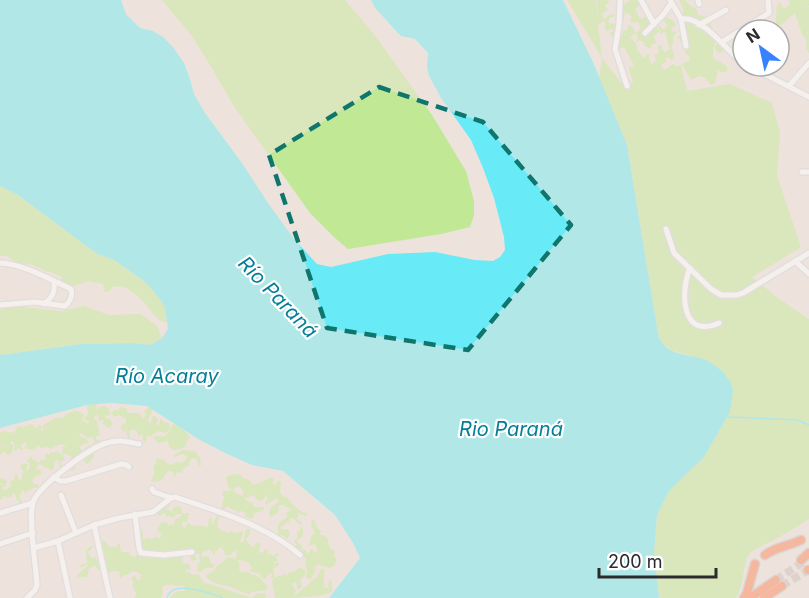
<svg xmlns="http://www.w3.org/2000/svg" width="809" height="598" font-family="Inter,sans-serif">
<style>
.green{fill:#c0e895}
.water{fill:#68ebf7}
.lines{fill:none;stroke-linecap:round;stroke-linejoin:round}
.stream{stroke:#68ebf7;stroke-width:1.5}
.highway-tunnel{stroke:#c7beb9;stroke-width:8;stroke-dasharray:8 4;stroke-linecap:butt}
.minor-casing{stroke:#d1d8e5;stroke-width:8}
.highway-casing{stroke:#c4c4c4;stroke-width:11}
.minor{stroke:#fff;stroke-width:5}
.highway{stroke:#ff8156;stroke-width:8}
.marked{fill:none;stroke:#0f766e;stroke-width:4.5;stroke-dasharray:12 8;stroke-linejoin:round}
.labels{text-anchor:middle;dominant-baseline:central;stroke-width:4.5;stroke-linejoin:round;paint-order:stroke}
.water-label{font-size:20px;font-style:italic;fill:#057f97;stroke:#fff}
</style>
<rect width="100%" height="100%" fill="#eee3dc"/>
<g class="green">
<path d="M162 0H345L374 34 432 115 466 171 474 201V215L470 227 441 234 348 249 335 238 310 213 235 108 210 65 191 35Z"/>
<path d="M567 0H596L598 21 597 0H609L608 3 605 5 608 10 602 14 604 20 609 15 615 14V16L610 18 608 22 611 24 614 23 615 26 614 35 611 37 610 33 613 31 612 29 607 31 604 27 606 25 604 21 598 25 602 58 626 89H630V84L633 82 628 66 632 68 634 65 624 47 619 49 620 53 616 55V33L623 34V31L628 29V25H631L635 32V34L630 37 636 43 637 49 644 58 649 53V60L652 64 657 61 654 55 659 53 658 45H661L663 51 665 52 670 49 667 40 666 34 665 32 661 34 658 26 659 25 664 30 668 26 662 19 664 16C669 18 674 20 676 25L671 29 673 32 675 31 676 33 673 36V44L671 48 674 53V59L671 60 669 57 666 58V62L661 65 664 70 673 64 676 66 681 65 687 91 730 84 772 103 780 132 777 176 801 247 752 277 778 298 809 319V519C798 526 787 533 776 539 766 545 749 548 746 561 742 575 744 584 736 598H659L654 552 657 515 669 491 704 457 730 412 690 355C676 352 669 351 659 339L627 145 599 78 602 58Z"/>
<path d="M621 0H623L625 5 630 0H640L643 5 642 8 639 6 635 9 640 19 649 16 659 31 653 37 657 43 651 45V49L645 46 643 41H636L638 39 636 33 641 28 638 22 632 23 630 21 632 17 629 14 625 13 623 23 620 21Z"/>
<path d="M679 0H685L692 7 696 8 698 15 708 17 717 39 714 46 718 44 723 49 722 53 717 52 714 46 713 47V58L727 66V71L723 73 718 70 715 84 711 85 705 78 700 76 691 80 682 64 690 60 689 56 686 54 683 45 681 43 680 39 677 37 683 33 680 15 684 11Z"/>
<path d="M789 0H809V6L804 9 809 7V53L806 49 807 41 802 34 795 13 775 30 777 4 781 3 782 7 785 8 789 5Z"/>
<path d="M0 186 18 195 85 245 98 254 114 260 140 278 151 288 161 301 165 308 167 322 160 321C146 307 134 283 112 287L110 291 104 292 103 284 87 281C76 286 72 288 60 284L62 277 51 272H46C40 267 35 267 29 263L23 267 7 256H0Z"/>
<path d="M14 306 61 311 84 306 109 315 141 314 157 326 162 338 150 345 135 343 82 344 0 355V308Z"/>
<path d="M97 404 96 411 99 407 105 406 109 409 110 415 105 416V418L110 419 113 424 109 428 103 424 104 420 99 421 98 415 95 416 94 419H96C99 425 98 429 100 434L95 437 97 440H101L103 442 93 447V443L95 442 92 437 86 438 85 435 78 433 81 437 85 438 89 442 79 447 84 454 85 448 89 445 90 447 89 449 90 454 92 453 95 455 89 463 85 464 84 459 90 454 77 456 73 466 76 467 75 469 72 471 71 470V456L64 453 62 455 65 460 60 462 63 468 61 470 59 468 60 465 58 460 54 462V469L52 470 42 466 40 463 35 470 38 469 41 471V475H36L32 480 33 484H38L39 488H32L30 491 27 490 26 494 23 490 19 496 23 503 18 506 19 501 16 499 15 493 12 494V497L7 498 4 496 2 499 0 500V484L4 485 3 483H0V476L1 479H5L7 481 6 486H3V489L6 490 11 486 10 482 14 479 15 474 16 473 19 480 22 479 23 470 20 467 22 464H28L26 469 28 471 29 470 30 464 27 461 31 456 33 460H36L39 463 41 459 45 460V454L46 453 49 455 52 452 54 453 56 451 62 455 63 447 67 446 60 444 51 449 47 447 41 448 38 445 34 450 24 448 27 445 25 442 21 445 23 451 18 448 15 451 13 450 15 447 13 441 9 443 13 445 12 453 8 455 4 451 0 455V447L6 445 0 446V433L4 431 14 433 18 426 23 427 32 424 35 428 39 425 41 426 42 427 41 431H43V425C48 422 52 420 58 417L62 419C67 412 77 407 84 415L82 420 88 424 89 421 85 420 84 418 88 414 87 405Z"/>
<path d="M120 407 126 408 128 413H139L143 418 146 416 144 411 150 407 153 410 148 420 149 423H151L152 417 155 416 158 420 156 426 159 424 161 418 163 422 169 423 170 429 166 433 157 431 156 433 153 434 151 437 147 435 146 441 144 444 142 434 138 437 137 431 132 429 129 431 130 437 129 440 126 432 127 430 126 429 124 432 121 430V425L126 423V417L124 418 119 415 114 417 111 413 114 410H119Z"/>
<path d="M173 424 178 425 190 436 186 443V446L183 448 174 450 169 447 168 441 159 443 154 439V436C169 437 167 435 173 424Z"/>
<path d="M183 450 195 451 200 458 201 466 198 465 197 459 192 458 189 461V466L182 469 183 473 177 472 174 478 173 477 174 472 168 471C164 477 161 484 151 481 152 475 157 475 153 466L156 464V459H163C166 464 171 467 176 462L181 463 186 460 187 456 182 454 175 457 174 455Z"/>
<path d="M240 474 244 479H248L254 485 272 477 274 478 273 483 275 485 279 480 281 483 280 492 283 497 286 496C289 501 294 505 298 509V510H299L308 514 306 516 297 513 299 516 297 518V520L302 522 301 525 297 523 295 519 291 518 289 521 291 525 287 522 280 528 283 530 287 529 290 533 287 539 281 534 279 537 276 536 278 534V524L287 517 286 513 291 510 289 508 286 507 285 505H280L278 508 279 511 272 517H270L269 512 273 505 276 504 279 500 276 498 266 505 265 501 268 500 266 494 264 499 261 501 256 499 255 495 245 498 248 502H252L254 507H264V510L255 513 252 519 246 517 245 513 242 511 237 513 236 510H233L227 506 223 510 221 508 224 498 222 493 224 491 234 490 235 493 243 496V491L239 486 236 487 233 490 230 489 227 485V481L226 479V477L230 475Z"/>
<path d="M170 499 171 501 170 506 166 509 172 512 174 507 180 506 182 510 181 513H189L187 522 181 521 184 529 188 523 194 526 198 525 208 527 209 518H211L212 524H214L215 519 219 513 228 517V519L219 517V519L217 522 219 524 217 527 223 531 228 533 230 531 235 533 242 531 243 532 240 542 243 543 246 529H250V534L246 540 251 546 253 547 258 542 260 543V549L258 552 262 553 266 549 269 551 266 556H268L269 553 273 556 276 553 279 554V556L275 557 277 559V561L273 562 275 564 276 562 279 563V565L273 569 275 578 279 575 280 576 286 574 287 576 290 572H294L299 567 305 570V575L300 579 302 587 298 590 296 582H294L292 584 296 591 293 597 317 577 321 569 323 568 325 571 324 574V587L327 588H328L329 580H330L332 583V592C319 598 291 598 275 598L272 581 274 579 271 578 272 574 270 573 266 578 264 579 261 577 260 573 250 572 252 568 248 562 239 560 237 561 240 564 239 569C241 573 244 572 248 572 253 576 253 574 257 576 261 578 265 584 268 587L266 590 252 592 249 594C244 593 239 590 234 588 224 584 213 586 206 576L207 574 215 570 217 565 222 563 227 557 236 559 237 551H235L230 555H225L224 550 221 547 216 551 214 549 216 557 211 550H208L202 552V557L207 556 209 557 210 563 214 564 213 568H205L202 571 198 572 197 569 198 564 200 562 199 554H195L196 560 193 561 191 560 190 554 183 555 182 563 190 564V570L186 569 185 571 194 575 199 574 203 582 246 596 252 598C256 593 260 592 266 594L265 598H170C174 591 178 591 185 591L184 586 166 585 162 587 163 592 161 598H135L136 593 132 585 134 583 131 578 135 575 137 580H140L141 575 138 572H130L128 575H124L120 579 119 571H114L106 574 102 568 98 570 95 565 89 568 87 577H78L77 576C80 571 84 570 88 566V564L81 568 80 565 87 563 86 550 92 545 93 547 88 552 91 558 96 557V560H99V563H102L100 554H104L101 552V541H105L109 547H116L119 543 120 545V548L121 552H129L130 555 135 557 139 552V530L143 532V539L149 538 151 540 156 536 159 539 162 535 160 532 157 530 161 522H166L169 526 170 524 173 525 175 519H178V518L181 516V514H177L173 518 170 516 166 517 165 512 160 516 157 514V512Z"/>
<path d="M313 520 315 521V524L317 525V528L321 531 320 535H323L327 538 330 548 335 552 334 556 337 560 334 566 329 568 318 564 314 568 316 570 310 580 306 577C309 568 304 566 306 558L303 555 301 551 296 556 291 550 297 545 294 542 298 536 297 533 300 529 303 528V535L297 541 302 546 301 550 304 549 308 554 311 549 316 553 318 552 315 544 308 546 312 535 315 533 311 525H312L311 521Z"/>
</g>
<path class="water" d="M0 0H121L126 14 140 28 153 31 163 37 173 47 184 63 190 79 194 94 205 113 242 163 268 203 294 239 317 264 331 267 388 254 435 252 475 260 493 261 500 257 505 250 504 237 494 198 483 168 471 140 441 98 429 76 427 67 428 53 415 39 401 36 397 32 375 8 371 0H563L593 62 627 145 659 339 667 348 677 353 704 359 713 364 724 373 731 383 733 391 730 412 704 457 669 491 657 515 654 552 659 598H329L360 558 353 543 335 515 283 471 252 465 225 453 198 439 147 406 111 403 87 405 0 428V355L82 344 135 343 150 345 162 338 168 329 165 308 161 301 151 288 140 278 114 260 98 254 85 245 18 195 0 186Z"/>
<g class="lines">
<g class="stream">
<path d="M727 417 797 420 809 425"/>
<path d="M167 598C169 594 169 592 173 590 183 585 213 593 222 598"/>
</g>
<g class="highway-tunnel">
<path d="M776 580 803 562"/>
<path d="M782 586 808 570"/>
</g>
<defs>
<g id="minor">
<path d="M620 0 619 25 615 49 627 86"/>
<path d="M641 0 654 24"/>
<path d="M670 0 681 19 686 46"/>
<path d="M698 0 699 4"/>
<path d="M681 19C702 15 728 52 743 63"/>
<path d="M699 25 726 10"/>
<path d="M645 33 663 15 671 4"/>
<path d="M722 42 769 13 768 0"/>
<path d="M749 66 809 97"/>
<path d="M789 86 809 63"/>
<path d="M802 172H809"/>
<path d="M666 229 674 253 711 289 721 295H737L743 293 809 253"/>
<path d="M795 261 809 274"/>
<path d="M0 263C23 264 47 278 67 287L71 289C73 296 71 301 65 306L35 302 0 305"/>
<path d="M690 268C680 292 681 340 719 323"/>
<path d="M44 304C53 297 55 292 54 281"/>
<path d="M54 477 60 481H66L121 464 127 465 129 467"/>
<path d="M152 489 154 492 171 498"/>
<path d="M61 495 76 533"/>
<path d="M0 513 33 503"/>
<path d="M135 514 139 548 141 553 164 555 192 552"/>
<path d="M94 525 110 598"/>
<path d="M0 544 33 533"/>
<path d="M34 548 58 541"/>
<path d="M27 598 35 590 37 585C36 566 28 518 33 502 39 486 90 447 107 443 118 439 128 442 139 444"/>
<path d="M70 598 58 541 94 525 119 518 153 512 171 498 175 497C215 510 268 526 300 555"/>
</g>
<g id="highway">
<path d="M765 555C775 547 789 546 801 540"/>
<path d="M801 560 809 553"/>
<path d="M808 570H809"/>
<path d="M744 598 747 593 755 564"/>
<path d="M750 598 776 580"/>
<path d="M764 598 782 586"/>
</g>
</defs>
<use href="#minor" class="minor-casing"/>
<use href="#highway" class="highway-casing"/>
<use href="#minor" class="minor"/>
<use href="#highway" class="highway"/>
</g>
<path d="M0 0H809V598H0ZM379 87 483 122 571 225 468 350 327 328 269 155Z" fill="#eee3dc" fill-opacity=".55" fill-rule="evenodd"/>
<path class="marked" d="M379 87 483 122 571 225 468 350 327 328 269 155Z"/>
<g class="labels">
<g class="water-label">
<text transform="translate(278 297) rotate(46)">Río Paraná</text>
<text x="167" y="376">Río Acaray</text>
<text x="511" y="429">Rio Paraná</text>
</g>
</g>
<g transform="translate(761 48) rotate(327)"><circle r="28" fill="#ffffff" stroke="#aaaaaa" stroke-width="1.5"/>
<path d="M0-4.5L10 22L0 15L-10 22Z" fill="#3881ff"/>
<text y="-9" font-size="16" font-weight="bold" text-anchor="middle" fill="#2b2b2b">N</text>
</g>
<path d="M599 568v9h117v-9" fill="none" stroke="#2b2b2b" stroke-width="3"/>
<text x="608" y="568" font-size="18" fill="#2b2b2b" stroke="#ffffff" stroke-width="4.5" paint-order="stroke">200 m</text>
</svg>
